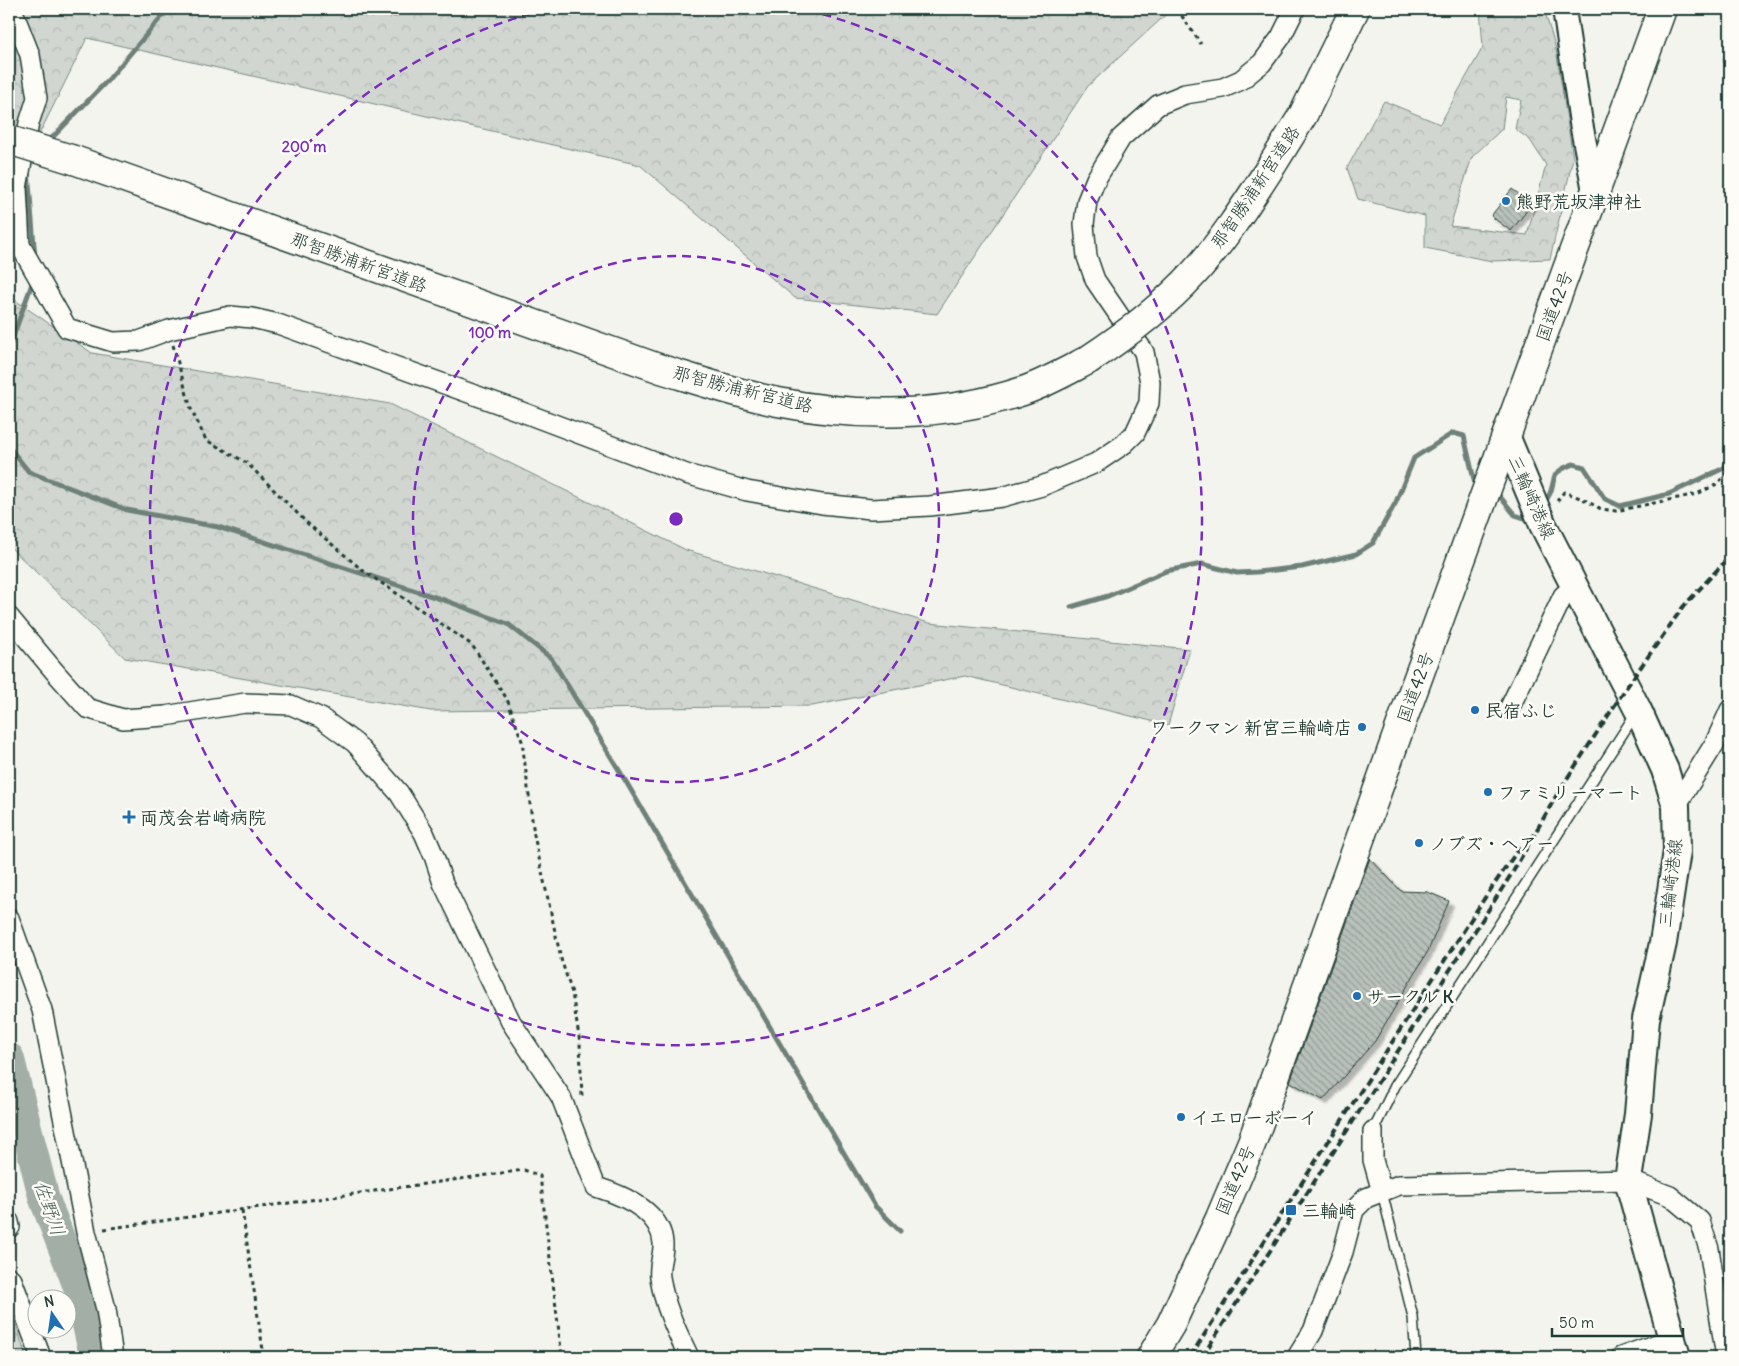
<svg xmlns="http://www.w3.org/2000/svg" width="1739" height="1366" font-family="Delius,'Klee One',sans-serif">
<style>
.forest{fill:url(#forest-crowns);stroke:#788a82;fill-rule:evenodd}
.cemetery{fill:url(#cemetery-stones);stroke:#788a82}
.lines{fill:none;stroke-linecap:round;stroke-linejoin:round}
.stream{stroke:#6e8179;stroke-width:5}
.river{stroke:#a3aea7;stroke-width:31}
.building{fill:url(#building-back-hatch);stroke:#1f3d34;filter:url(#shadow)}
.service-casing{stroke:#1f3d34;stroke-width:12}
.minor-casing{stroke:#1f3d34;stroke-width:22}
.tertiary-casing{stroke:#1f3d34;stroke-width:26}
.secondary-casing{stroke:#1f3d34;stroke-width:30}
.trunk-casing{stroke:#1f3d34;stroke-width:31}
.motorway-casing{stroke:#1f3d34;stroke-width:31}
.path{stroke:#1f3d34;stroke-width:3;stroke-dasharray:4 4;stroke-linecap:butt}
.service{stroke:#fdfcf7;stroke-width:9}
.minor{stroke:#fdfcf7;stroke-width:19}
.tertiary{stroke:#fdfcf7;stroke-width:22}
.secondary{stroke:#fdfcf7;stroke-width:26}
.trunk{stroke:#fdfcf7;stroke-width:28}
.motorway{stroke:#fdfcf7;stroke-width:28}
.rail{stroke:#1f3d34;stroke-width:4;stroke-dasharray:8 4;stroke-linecap:butt}
.motorway-bridge-casing{stroke:#1f3d34;stroke-width:31;stroke-linecap:butt}
.motorway-bridge{stroke:#fdfcf7;stroke-width:28}
.ring{fill:none;stroke:#7b2cbf;stroke-width:2.5;stroke-dasharray:9 6}
.poi-dot{fill:#1f6fb2;stroke:#fdfcf7;stroke-width:2}
.labels{text-anchor:middle;dominant-baseline:central;stroke-width:5;stroke-linejoin:round;paint-order:stroke}
.street-label{font-size:18px;fill:#1f3d34;stroke:#fdfcf7}
.poi-label{font-size:18px;font-weight:bold;fill:#1f3d34;stroke:#fdfcf7;text-anchor:start}
.water-label{font-size:19px;font-style:italic;fill:#475f56;stroke:#fdfcf7}
.centre{fill:#7b2cbf;stroke:#fdfcf7;stroke-width:2.5}
.ring-label{font-size:15px;text-anchor:middle;font-weight:bold;fill:#7b2cbf;stroke:#fdfcf7;stroke-width:5;stroke-linejoin:round;paint-order:stroke}
</style>
<defs>
<pattern id="forest-crowns" width="20" height="18" patternUnits="userSpaceOnUse" patternTransform="scale(1.25)"><rect width="20" height="18" fill="#d1d6d1"/><path d="M2 6a3 3 0 1 1 6 0M12 15a3 3 0 1 1 6 0" fill="none" stroke="#b3b9b4"/></pattern>
<pattern id="cemetery-stones" width="16" height="16" patternUnits="userSpaceOnUse" patternTransform="scale(1.25)"><rect width="16" height="16" fill="#d1d6d1"/><path d="M2 7V4a2 2 0 0 1 4 0v3zM10 15v-3a2 2 0 0 1 4 0v3z" fill="#b3b9b4"/></pattern>
<pattern id="building-back-hatch" width="6" height="6" patternUnits="userSpaceOnUse" patternTransform="scale(1.25)"><rect width="6" height="6" fill="#b9c1bb"/><path d="M-1 5l2 2M0 0l6 6M5-1l2 2" fill="none" stroke="#969e99"/></pattern>
<filter id="shadow"><feDropShadow dx="4.5" dy="4.5" stdDeviation="1" flood-color="#0004"/></filter>
</defs>
<rect width="100%" height="100%" fill="#f4f4ef"/>
<filter id="ink" filterUnits="userSpaceOnUse"><feTurbulence type="fractalNoise" baseFrequency=".02" numOctaves="2"/><feDisplacementMap in="SourceGraphic" scale="10" xChannelSelector="R" yChannelSelector="G"/><feConvolveMatrix kernelMatrix="1 2 1 2 8 2 1 2 1" color-interpolation-filters="sRGB"/></filter>
<g filter="url(#ink)">
<g class="forest">
<path d="M9 9H1172L1088 86 937 314 795 298 640 165 87 38 9 195Z"/>
<path d="M1480 9H1544L1556 49 1573 158 1550 259 1492 261 1425 248V216L1358 199 1347 168 1384 101 1440 124 1483 47ZM1506 97 1521 100 1515 129 1530 140 1546 165 1527 235 1450 226 1472 157 1502 129Z"/>
<path d="M1730 37V87L1723 59Z"/>
<path d="M9 296 92 353 390 404 686 550 929 623 1190 649 1168 725 965 676 812 706 431 711 125 658 9 546Z"/>
</g>
<path class="cemetery" d="M9 1300 26 1357H9Z"/>
<g class="lines">
<g class="stream">
<path d="M47 143 108 80 168 9"/>
<path d="M28 171 35 258"/>
<path d="M9 348 34 278"/>
<path d="M9 447 29 472 127 510 218 527 447 601 508 624 551 658 625 780 875 1206 900 1231"/>
<path d="M1494 492 1497 493 1515 515 1524 518 1530 513"/>
<path d="M1543 503C1554 493 1551 483 1556 474 1560 469 1568 466 1573 464L1584 467 1605 499 1620 506 1669 494 1724 468 1730 456"/>
<path d="M1071 607 1108 596 1166 571 1202 564 1237 573 1257 572 1302 567 1356 554 1373 543 1396 502 1414 458 1453 433 1464 436 1475 484 1479 486"/>
</g>
<path class="river" d="M9 1058 44 1198 79 1288 95 1357"/>
</g>
<g class="building">
<path d="M1512 189 1532 204 1511 231 1491 216Z"/>
<path d="M1370 858 1401 891 1428 892 1449 901 1428 951 1375 1041 1323 1100 1290 1082Z"/>
</g>
<g class="lines">
<defs>
<g id="service">
<path d="M1373 1131 1395 1086 1636 713"/>
<path d="M1382 1192 1413 1317 1416 1357"/>
</g>
<g id="minor">
<path d="M12 9 30 55 37 98 29 123 17 188 20 245 67 328 113 342 139 341 169 330 230 316 252 318 278 324 522 412 686 474 747 491 822 504 871 509 930 506 1002 497 1042 486 1096 463 1124 444 1135 433 1149 403 1150 382 1144 352 1095 280 1087 257 1084 224 1087 201 1096 179 1121 138 1158 105 1185 94 1223 88 1241 80 1262 63 1281 37 1295 9"/>
<path d="M9 617 55 672 87 708 123 719 165 716 245 703 291 705 321 718 355 743 399 793 424 833 434 856 443 883 511 1022 561 1097 596 1187C622 1195 661 1211 663 1243 664 1254 658 1266 660 1277 664 1306 677 1332 689 1357"/>
<path d="M1509 709 1563 596 1574 586"/>
<path d="M1676 806 1715 743 1730 710"/>
<path d="M9 918 42 1010 86 1232 106 1309 113 1357"/>
<path d="M1373 1131V1160L1382 1192"/>
<path d="M9 1222 10 1227 9 1228"/>
<path d="M9 1277 12 1280 41 1357"/>
<path d="M1297 1357 1313 1331 1343 1252 1354 1210 1366 1198 1399 1185 1628 1180 1670 1196 1700 1221 1709 1249 1726 1357"/>
<path d="M1621 1357 1673 1338"/>
</g>
<path id="tertiary" d="M1564 9 1581 123 1595 196"/>
<path id="secondary" d="M1507 438 1543 525 1638 710 1665 770 1676 806 1677 851 1663 943 1646 1019 1638 1114 1628 1180 1677 1357"/>
<path id="trunk" d="M1151 1357 1171 1324 1220 1218 1252 1142 1400 727 1662 9"/>
<g id="motorway">
<path d="M74 160 661 369C700 381 738 394 778 402 858 418 945 417 1023 391 1046 383 1067 371 1088 360"/>
<path d="M1272 165 1303 115 1355 9"/>
</g>
</defs>
<use href="#service" class="service-casing"/>
<use href="#minor" class="minor-casing"/>
<use href="#tertiary" class="tertiary-casing"/>
<use href="#secondary" class="secondary-casing"/>
<use href="#trunk" class="trunk-casing"/>
<use href="#motorway" class="motorway-casing"/>
<g class="path">
<path d="M1177 9 1201 44"/>
<path d="M394 17 396 9"/>
<path d="M173 345 191 409 206 440 247 463 307 523 361 569 472 645 507 699 522 741 534 835 561 959 572 993 580 1043 582 1099"/>
<path d="M1557 501 1564 492 1583 499 1601 509 1616 511 1697 494 1717 484 1730 470"/>
<path d="M242 1210 264 1357"/>
<path d="M104 1229 524 1170 540 1176 562 1357"/>
</g>
<use href="#service" class="service"/>
<use href="#minor" class="minor"/>
<use href="#tertiary" class="tertiary"/>
<use href="#secondary" class="secondary"/>
<use href="#trunk" class="trunk"/>
<use href="#motorway" class="motorway"/>
<g class="rail">
<path d="M1190 1357 1484 899 1520 847"/>
<path d="M1202 1357 1514 870 1559 791 1626 688 1683 607 1730 556"/>
</g>
<defs>
<g id="motorway-bridge">
<path d="M9 140 74 160"/>
<path d="M1088 360C1126 335 1163 307 1194 273 1224 240 1248 202 1272 165"/>
</g>
</defs>
<use href="#motorway-bridge" class="motorway-bridge-casing"/>
<use href="#motorway-bridge" class="motorway-bridge"/>
</g>
</g>
<g class="ring">
<circle cx="676" cy="519" r="263"/>
<path d="M808 10A526 526 0 1 1 544 10"/>
</g>
<g class="poi-dot">
<circle cx="1506" cy="201" r="5"/>
<circle cx="1475" cy="710" r="5"/>
<circle cx="1362" cy="727" r="5"/>
<circle cx="1488" cy="792" r="5"/>
<path d="M126.5 809.5h5v5h5v5h-5v5h-5v-5h-5v-5h5z"/>
<circle cx="1419" cy="843" r="5"/>
<circle cx="1357" cy="996" r="5"/>
<circle cx="1181" cy="1117" r="5"/>
<rect x="1285" y="1204" width="12" height="12" rx="2.5"/>
</g>
<g class="labels">
<g class="street-label">
<text transform="translate(1255 187) rotate(-56)">那智勝浦新宮道路</text>
<text transform="translate(359 262) rotate(20)">那智勝浦新宮道路</text>
<text transform="translate(1554 306) rotate(-70)">国道42号</text>
<text transform="translate(743 389) rotate(14)">那智勝浦新宮道路</text>
<text transform="translate(1532 497) rotate(66)">三輪崎港線</text>
<text transform="translate(1415 687) rotate(-70)">国道42号</text>
<text transform="translate(1670 883) rotate(-83)">三輪崎港線</text>
<text transform="translate(1235 1180) rotate(-67)">国道42号</text>
</g>
<g class="poi-label">
<text x="1516" y="201">熊野荒坂津神社</text>
<text x="1485" y="710">民宿ふじ</text>
<text x="1352" y="727" text-anchor="end">ワークマン 新宮三輪崎店</text>
<text x="1498" y="792">ファミリーマート</text>
<text x="140" y="817">両茂会岩崎病院</text>
<text x="1429" y="843">ノブズ・ヘアー</text>
<text x="1367" y="996">サークル K</text>
<text x="1191" y="1117">イエローボーイ</text>
<text x="1302" y="1210">三輪崎</text>
</g>
<g class="water-label">
<text transform="translate(50 1208) rotate(71)">佐野川</text>
</g>
</g>
<circle cx="676" cy="519" r="8" class="centre"/>
<g class="ring-label">
<text x="304" y="152">200 m</text>
<text x="490" y="338">100 m</text>
</g>
<rect width="1739" height="1366" fill="none" stroke="#fdfcf7" stroke-width="30"/>
<rect x="15" y="15" width="1709" height="1336" fill="none" stroke="#1f3d34" stroke-width="2" filter="url(#ink)"/>
<g transform="translate(52 1314) rotate(347)"><circle r="24" fill="#fdfcf7" stroke="#a4b0a9"/>
<path d="M0-4L9 19L0 12L-9 19Z" fill="#1f6fb2"/>
<text y="-8" font-size="14" font-weight="bold" text-anchor="middle" fill="#1f3d34">N</text>
</g>
<path d="M1552 1328v8h131v-8" fill="none" stroke="#1f3d34" stroke-width="2.5"/>
<text x="1559" y="1328" font-size="15" fill="#1f3d34" stroke="#fdfcf7" stroke-width="4" paint-order="stroke">50 m</text>
</svg>
